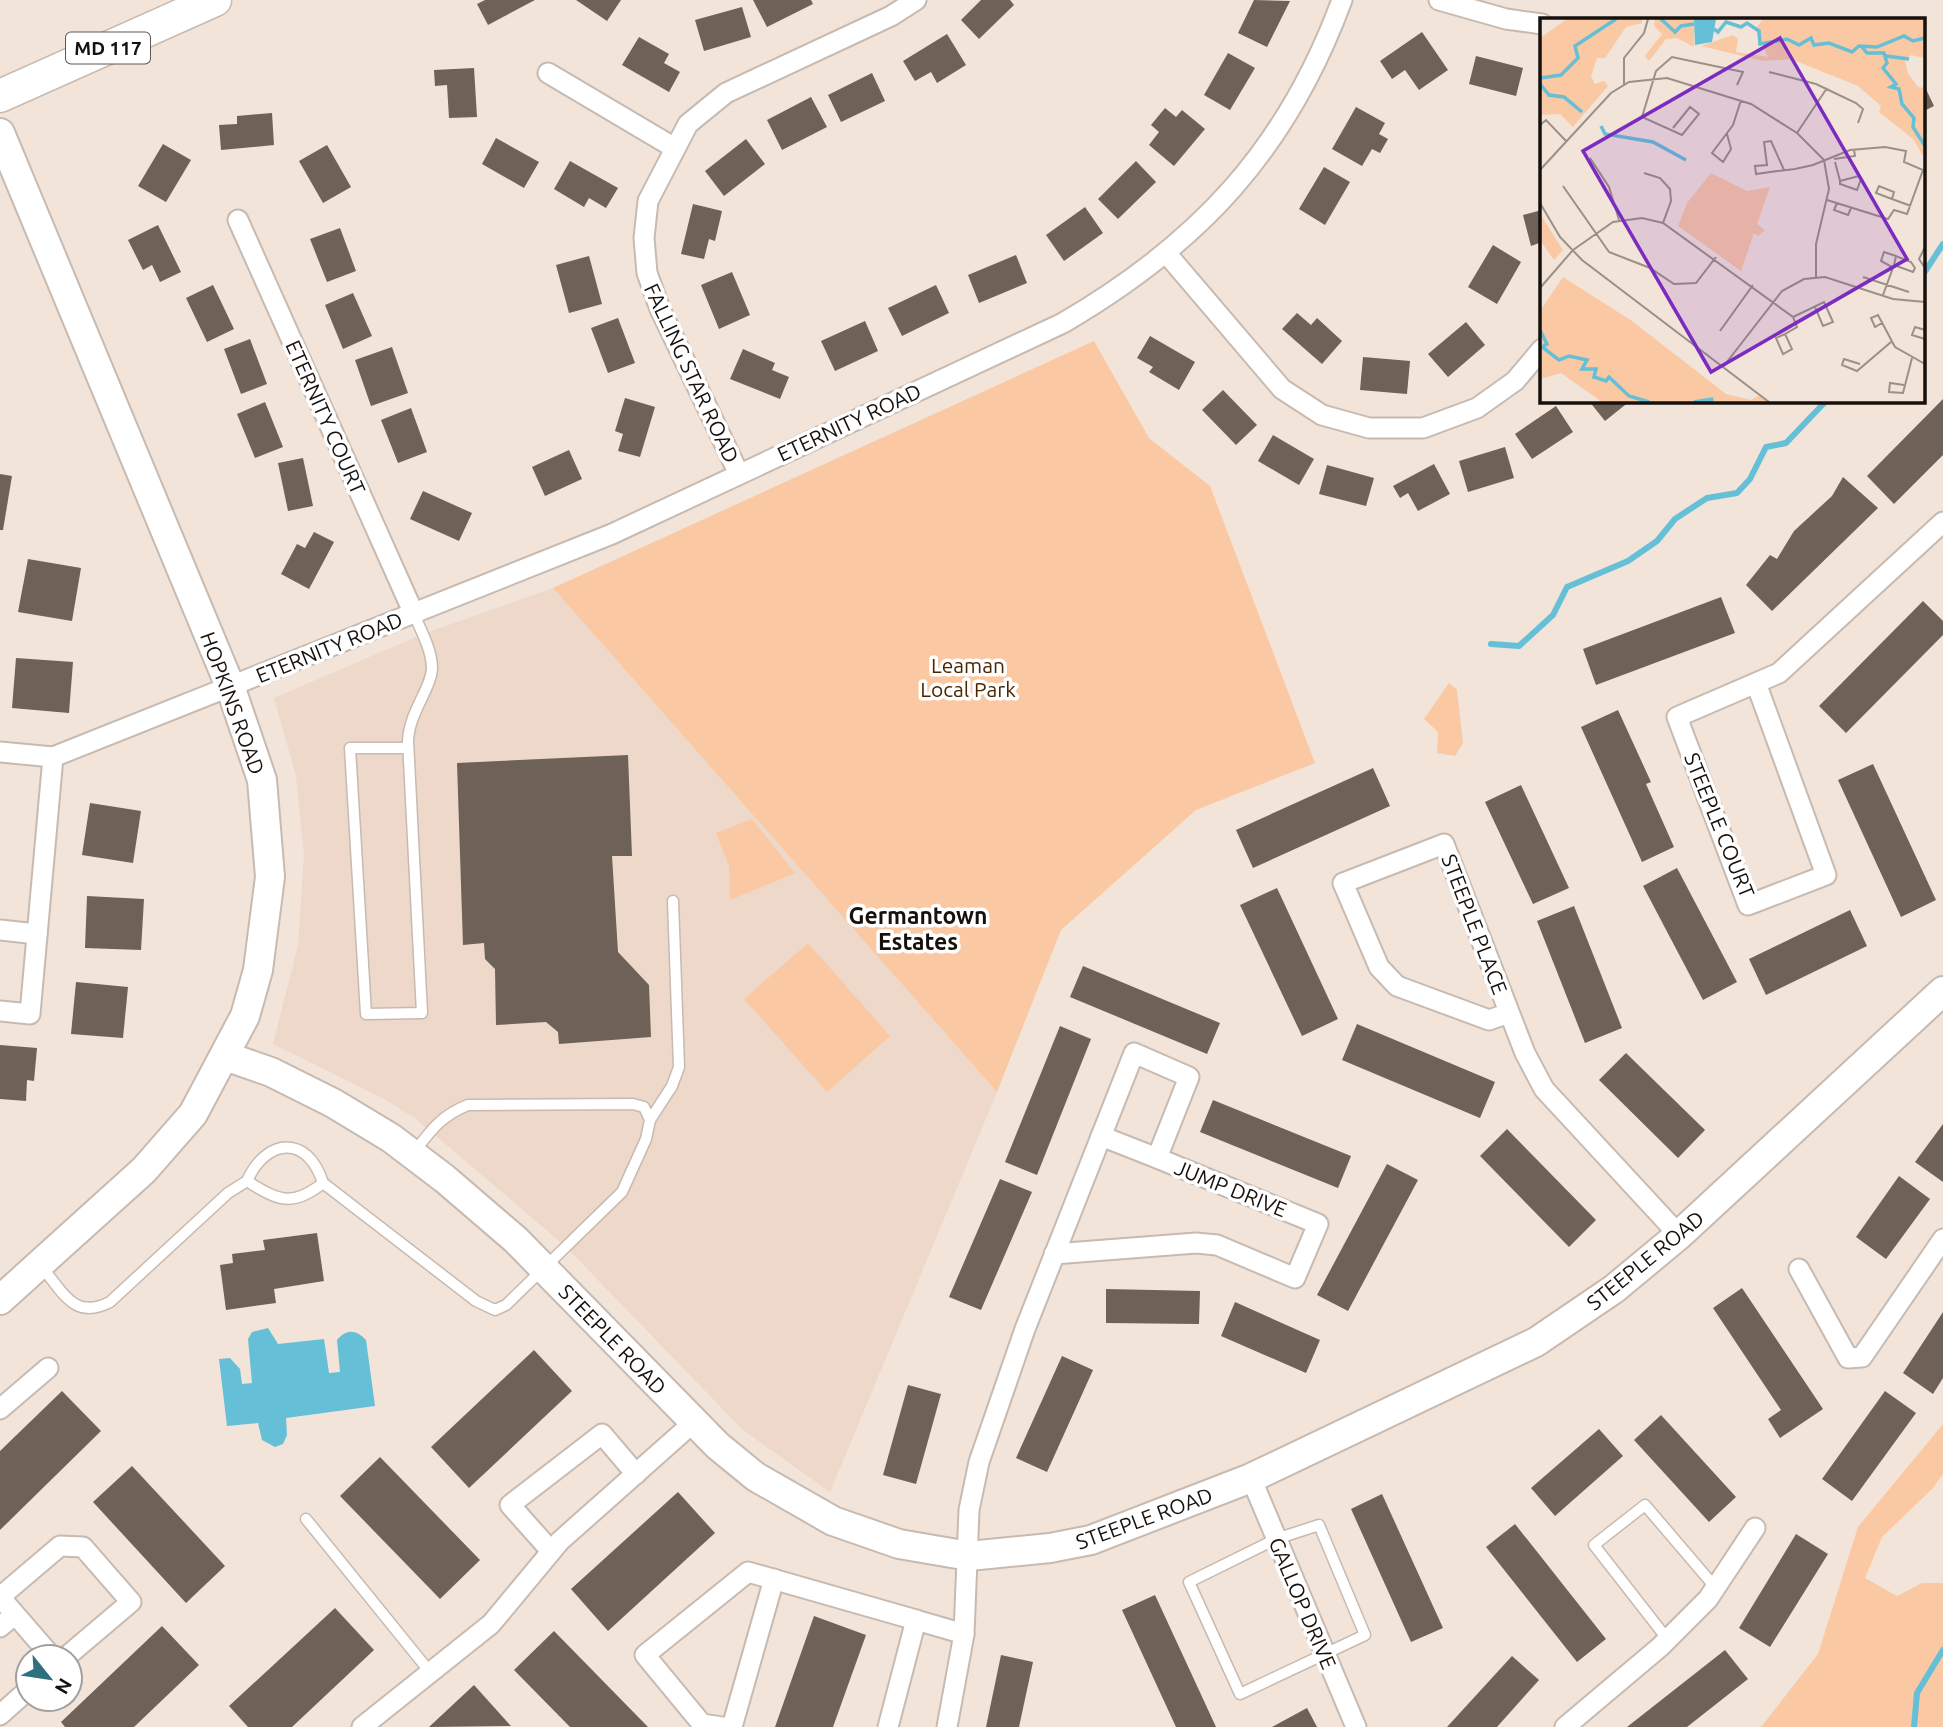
<svg xmlns="http://www.w3.org/2000/svg" width="1943" height="1727" font-family="Ubuntu,sans-serif">
<style>
.built{fill:#edd8c9}
.green{fill:#fac9a4}
.water{fill:#64bfd7}
.lines{fill:none;stroke-linecap:round;stroke-linejoin:round}
.stream{stroke:#64bfd7;stroke-width:6}
.building{fill:#6d6158}
.lane-casing{stroke:#c7bab0;stroke-width:13}
.street-casing{stroke:#c7bab0;stroke-width:23}
.secondary-casing{stroke:#c7bab0;stroke-width:32}
.primary-casing{stroke:#c7bab0;stroke-width:35}
.lane{stroke:#fff;stroke-width:10}
.street{stroke:#fff;stroke-width:19}
.secondary{stroke:#fff;stroke-width:28}
.primary{stroke:#fff;stroke-width:32}
.labels{text-anchor:middle;dominant-baseline:central;stroke-width:7;stroke-linejoin:round;paint-order:stroke}
.shield{fill:#fff;stroke:#5c5856;stroke-width:2}
.shield-label{font-size:19px;font-weight:bold;fill:#16110d}
.street-label{font-size:21px;fill:#16110d;stroke:#fff}
.park-label{font-size:21px;fill:#4a2500;stroke:#fff}
.neighbourhood-label{font-size:23px;font-weight:bold;fill:#16110d;stroke:#fff}
.inset-river{fill:none;stroke:#64bfd7;stroke-width:3.5}
.inset-road{fill:none;stroke:#9a9087;stroke-width:2}
.view{fill:#7b2cbf;fill-opacity:0.15;stroke:#7b2cbf;stroke-width:3.5}
.inset-edge{fill:none;stroke:#16110d;stroke-width:3.5}
</style>
<rect width="100%" height="100%" fill="#f2e4d9"/>
<path class="built" d="M553 588 997 1092 830 1492 743 1430 565 1246 416 1119 386 1100 273 1044 298 945 304 855 296 776 274 698 423 634Z"/>
<g class="green">
<path d="M1094 341 1149 438 1210 486 1315 763 1196 810 1061 930 997 1092 553 588Z"/>
<path d="M1449 683 1457 690 1463 743 1455 756 1437 753 1438 732 1424 719Z"/>
<path d="M752 819 795 873 730 900 729 866 716 833Z"/>
<path d="M808 943 890 1036 827 1092 744 999Z"/>
<path d="M1943 1424V1474L1932 1489 1882 1537 1865 1578 1897 1596 1922 1583H1943V1727H1761L1818 1654 1858 1527Z"/>
</g>
<path class="water" d="M268 1328 278 1344 324 1339 329 1373 340 1372 337 1340C346 1329 356 1329 366 1340L375 1406 286 1418 287 1435 283 1444 275 1447 262 1440 258 1423 227 1426 219 1359 230 1358 240 1369 242 1384 252 1383 248 1339 252 1332Z"/>
<g class="lines">
<g class="stream">
<path d="M1924 273 1943 244"/>
<path d="M1491 644 1519 646 1553 615 1567 587 1628 561 1657 541 1675 519 1707 498 1737 493 1750 479 1766 447 1786 443 1826 401"/>
<path d="M1914 1727 1917 1693 1943 1650"/>
</g>
</g>
<g class="building">
<path d="M485 0H535L488 25 477 4Z"/>
<path d="M576 0H621L607 21Z"/>
<path d="M753 0H811L813 4 767 27Z"/>
<path d="M981 0H1010L1014 5 979 39 961 20Z"/>
<path d="M1254 0 1290 1 1267 47 1238 33Z"/>
<path d="M742 7 751 37 704 51 695 20Z"/>
<path d="M1422 32 1448 70 1419 90 1405 70 1392 79 1380 61Z"/>
<path d="M947 34 966 65 937 83 931 72 915 81 903 61Z"/>
<path d="M639 37 669 54 664 63 680 72 669 92 622 65Z"/>
<path d="M1228 53 1255 68 1230 110 1204 95Z"/>
<path d="M1476 56 1523 68 1516 96 1469 84Z"/>
<path d="M474 68 477 117 449 118 447 85 435 86 434 70Z"/>
<path d="M872 73 885 101 841 122 828 95Z"/>
<path d="M1924 85 1934 106 1924 111Z"/>
<path d="M811 97 827 127 782 150 767 120Z"/>
<path d="M1356 107 1385 123 1379 134 1388 139 1380 153 1372 149 1362 166 1332 149Z"/>
<path d="M1165 108 1176 117 1182 110 1205 129 1174 166 1149 145 1159 132 1151 125Z"/>
<path d="M272 113 274 145 221 150 219 125 237 124V116Z"/>
<path d="M496 138 539 162 524 188 482 164Z"/>
<path d="M746 139 765 164 724 196 705 171Z"/>
<path d="M163 144 191 160 166 202 138 186Z"/>
<path d="M327 145 351 187 323 203 299 161Z"/>
<path d="M570 161 618 188 606 208 589 198 584 207 554 189Z"/>
<path d="M1136 161 1156 182 1118 219 1098 199Z"/>
<path d="M1324 167 1350 182 1325 225 1299 209Z"/>
<path d="M693 204 722 211 715 241 709 239 704 259 681 254Z"/>
<path d="M1085 207 1103 233 1064 261 1046 235Z"/>
<path d="M1542 210V242L1531 246 1523 215Z"/>
<path d="M158 225 181 272 160 282 152 265 143 270 128 240Z"/>
<path d="M340 228 356 271 327 282 310 239Z"/>
<path d="M1493 245 1521 262 1497 304 1468 287Z"/>
<path d="M1016 255 1027 283 979 303 968 275Z"/>
<path d="M589 256 602 304 569 313 556 265Z"/>
<path d="M732 272 750 315 719 329 701 285Z"/>
<path d="M213 285 234 329 207 342 186 298Z"/>
<path d="M936 285 949 313 902 336 888 308Z"/>
<path d="M353 293 372 336 343 349 325 305Z"/>
<path d="M1297 313 1311 325 1317 318 1342 341 1322 364 1282 329Z"/>
<path d="M618 318 635 363 608 373 591 328Z"/>
<path d="M865 321 878 351 835 371 821 341Z"/>
<path d="M1466 322 1485 345 1448 377 1428 354Z"/>
<path d="M1150 336 1195 362 1179 390 1149 372 1153 367 1137 358Z"/>
<path d="M250 339 267 384 241 394 224 349Z"/>
<path d="M392 347 408 393 371 406 355 360Z"/>
<path d="M743 349 775 363 772 370 789 377 780 399 730 379Z"/>
<path d="M1363 357 1410 361 1407 394 1360 390Z"/>
<path d="M1223 390 1257 425 1236 445 1202 410Z"/>
<path d="M625 398 655 407 640 457 618 451 623 434 615 431Z"/>
<path d="M1943 399V455L1894 504 1867 476Z"/>
<path d="M1589 401H1630L1605 421Z"/>
<path d="M265 402 283 447 255 458 237 414Z"/>
<path d="M1556 406 1573 432 1532 459 1515 434Z"/>
<path d="M411 408 427 452 398 463 381 420Z"/>
<path d="M1273 435 1314 459 1299 485 1258 461Z"/>
<path d="M1505 447 1514 478 1468 492 1459 461Z"/>
<path d="M569 450 582 479 545 496 532 467Z"/>
<path d="M303 458 313 506 288 511 278 463Z"/>
<path d="M1434 464 1450 494 1418 511 1408 493 1400 498 1393 486Z"/>
<path d="M1327 465 1374 478 1366 506 1319 494Z"/>
<path d="M0 474 12 476 3 530H0Z"/>
<path d="M1843 477 1878 508 1772 611 1746 585 1770 555 1777 559 1794 531 1832 496Z"/>
<path d="M423 491 472 513 459 541 410 519Z"/>
<path d="M314 532 334 542 309 589 281 574 297 544 305 548Z"/>
<path d="M28 559 81 568 72 621 18 612Z"/>
<path d="M1721 597 1735 633 1596 685 1583 649Z"/>
<path d="M1923 601 1943 621V635L1846 733 1819 706Z"/>
<path d="M16 658 73 662 69 713 12 708Z"/>
<path d="M1618 710 1651 782 1646 784 1674 847 1642 862 1581 727Z"/>
<path d="M628 755 632 856H612L618 952 649 985 651 1037 559 1044 558 1032 546 1022 496 1025 495 969 485 959 484 943 463 945 457 763Z"/>
<path d="M1873 764 1936 900 1901 917 1838 780Z"/>
<path d="M1373 768 1390 806 1253 868 1236 830Z"/>
<path d="M1521 785 1569 888 1533 904 1485 802Z"/>
<path d="M90 803 141 811 133 863 82 855Z"/>
<path d="M1677 868 1737 982 1703 1000 1643 886Z"/>
<path d="M1277 888 1338 1019 1302 1036 1240 905Z"/>
<path d="M87 896 144 899 141 950 85 948Z"/>
<path d="M1574 906 1622 1028 1585 1043 1537 921Z"/>
<path d="M1850 910 1867 946 1766 995 1749 959Z"/>
<path d="M1083 966 1220 1023 1207 1054 1070 997Z"/>
<path d="M76 982 128 987 123 1038 71 1034Z"/>
<path d="M1357 1024 1495 1082 1480 1118 1342 1060Z"/>
<path d="M1060 1026 1091 1039 1037 1175 1005 1162Z"/>
<path d="M0 1045 37 1048 34 1081 27 1080 26 1101 0 1099Z"/>
<path d="M1626 1053 1705 1130 1678 1158 1599 1080Z"/>
<path d="M1213 1100 1351 1156 1338 1188 1200 1132Z"/>
<path d="M1943 1124V1182L1915 1162Z"/>
<path d="M1507 1129 1596 1220 1569 1247 1480 1156Z"/>
<path d="M1387 1164 1418 1180 1348 1311 1317 1295Z"/>
<path d="M1899 1176 1930 1199 1886 1259 1856 1237Z"/>
<path d="M1000 1179 1032 1192 981 1310 949 1297Z"/>
<path d="M317 1233 324 1281 274 1289 276 1303 226 1310 220 1265 233 1263 232 1254 265 1250 263 1240Z"/>
<path d="M1742 1288 1823 1409 1780 1438 1768 1419 1781 1410 1713 1308Z"/>
<path d="M1106 1289 1200 1291 1199 1324 1106 1323Z"/>
<path d="M1235 1302 1320 1340 1306 1373 1221 1336Z"/>
<path d="M1943 1312V1378L1933 1394 1903 1373Z"/>
<path d="M534 1350 572 1391 469 1488 431 1447Z"/>
<path d="M1062 1356 1093 1370 1047 1472 1016 1458Z"/>
<path d="M908 1385 941 1394 916 1484 883 1475Z"/>
<path d="M62 1391 101 1431 0 1530V1451Z"/>
<path d="M1885 1391 1916 1413 1852 1501 1822 1479Z"/>
<path d="M1661 1415 1736 1497 1709 1522 1634 1440Z"/>
<path d="M1599 1429 1623 1456 1555 1516 1531 1488Z"/>
<path d="M380 1457 480 1560 440 1599 340 1496Z"/>
<path d="M132 1466 225 1566 186 1603 93 1502Z"/>
<path d="M678 1492 715 1533 608 1631 571 1589Z"/>
<path d="M1382 1494 1443 1628 1411 1642 1351 1509Z"/>
<path d="M1515 1524 1606 1639 1577 1662 1486 1547Z"/>
<path d="M1796 1534 1828 1554 1770 1647 1739 1628Z"/>
<path d="M1155 1595 1216 1727H1176L1122 1610Z"/>
<path d="M335 1608 374 1650 292 1727H248L229 1706Z"/>
<path d="M814 1616 866 1635 833 1727H775Z"/>
<path d="M162 1626 199 1665 134 1727H65L61 1722Z"/>
<path d="M554 1631 648 1727H570L514 1670Z"/>
<path d="M1725 1650 1748 1679 1687 1727H1627Z"/>
<path d="M1001 1655 1033 1662 1019 1727H986Z"/>
<path d="M1512 1656 1539 1680 1497 1727H1447Z"/>
<path d="M474 1685 511 1726 429 1727Z"/>
<path d="M1307 1708 1317 1727H1272Z"/>
</g>
<g class="lines">
<defs>
<g id="lane">
<path d="M408 748H350L366 1014 422 1013 408 741C409 712 432 688 432 667 431 648 421 631 414 614"/>
<path d="M650 1120 672 1086 679 1067 673 901"/>
<path d="M247 1181C267 1137 308 1135 323 1183"/>
<path d="M40 1265C63 1291 73 1321 110 1302L228 1193 247 1181C277 1200 292 1208 323 1183L476 1301 495 1310 506 1305 622 1192 646 1139 650 1120 644 1107 633 1104 468 1105C442 1115 431 1130 415 1151"/>
<path d="M306 1519 430 1672"/>
<path d="M1319 1525 1365 1635 1240 1694 1189 1582 1276 1539Z"/>
<path d="M1668 1640 1594 1545 1645 1505 1715 1587"/>
</g>
<g id="street">
<path d="M1439 0 1506 19 1542 24"/>
<path d="M548 73 673 147"/>
<path d="M238 220 414 614"/>
<path d="M1167 254 1282 389 1322 415 1369 428H1423L1477 408 1515 381 1542 349"/>
<path d="M738 472 660 309 647 273 644 238 648 201 688 124 726 93 891 16 916 0"/>
<path d="M1756 683 1826 875 1748 905 1677 717 1779 673 1943 522"/>
<path d="M0 752 53 757 612 534 1063 323C1200 243 1287 149 1342 0"/>
<path d="M0 930 37 934"/>
<path d="M0 1011 30 1014 53 757"/>
<path d="M1509 1013 1489 1020 1397 986 1379 967 1343 883 1444 844 1525 1053 1544 1089 1679 1235"/>
<path d="M1101 1136 1157 1158"/>
<path d="M1799 1269 1848 1358 1862 1357 1943 1239"/>
<path d="M0 1409 48 1368"/>
<path d="M1251 1478 1356 1727"/>
<path d="M551 1551 510 1505 602 1434 636 1474"/>
<path d="M0 1597 60 1546 83 1547 131 1602 66 1657"/>
<path d="M0 1597 52 1657"/>
<path d="M0 1627 14 1615"/>
<path d="M0 1715 28 1690"/>
<path d="M362 1727 491 1624 560 1541 694 1422"/>
<path d="M722 1727 702 1724 645 1655 748 1572 916 1620"/>
<path d="M732 1727 774 1579"/>
<path d="M888 1727 916 1620 964 1634"/>
<path d="M947 1727 964 1634 969 1510 979 1462 1025 1329 1134 1053 1189 1077 1157 1158 1318 1224 1295 1278 1217 1245 1196 1243 1054 1254"/>
<path d="M1565 1727 1660 1647 1708 1599 1755 1528"/>
</g>
<g id="secondary">
<path d="M0 133 230 686 262 780 270 877 258 970 245 1016 193 1114 144 1170 0 1300"/>
<path d="M225 1056 271 1072 333 1103 391 1138 445 1179 516 1240 718 1446 756 1477 833 1521 899 1544 969 1556 1050 1548 1091 1540 1251 1478 1536 1342 1614 1289 1679 1235 1943 991"/>
</g>
<path id="primary" d="M0 96 215 0"/>
</defs>
<use href="#lane" class="lane-casing"/>
<use href="#street" class="street-casing"/>
<use href="#secondary" class="secondary-casing"/>
<use href="#primary" class="primary-casing"/>
<use href="#lane" class="lane"/>
<use href="#street" class="street"/>
<use href="#secondary" class="secondary"/>
<use href="#primary" class="primary"/>
</g>
<g class="labels">
<rect class="shield" x="66" y="32.5" width="84" height="31" rx="5"/>
<g class="shield-label">
<text x="108" y="48">MD 117</text>
</g>
<g class="street-label">
<text transform="translate(692 373) rotate(65)">FALLING STAR ROAD</text>
<text transform="translate(326 417) rotate(66)">ETERNITY COURT</text>
<text transform="translate(849 422) rotate(-25)">ETERNITY ROAD</text>
<text transform="translate(329 647) rotate(-22)">ETERNITY ROAD</text>
<text transform="translate(233 703) rotate(70)">HOPKINS ROAD</text>
<text transform="translate(1720 825) rotate(68)">STEEPLE COURT</text>
<text transform="translate(1475 924) rotate(69)">STEEPLE PLACE</text>
<text transform="translate(1231 1188) rotate(22)">JUMP DRIVE</text>
<text transform="translate(1645 1260) rotate(-39)">STEEPLE ROAD</text>
<text transform="translate(613 1339) rotate(46)">STEEPLE ROAD</text>
<text transform="translate(1144 1518) rotate(-20)">STEEPLE ROAD</text>
<text transform="translate(1303 1603) rotate(67)">GALLOP DRIVE</text>
</g>
<g class="park-label">
<text x="968" y="665">Leaman<tspan x="968" dy="24">Local Park</tspan></text>
</g>
<g class="neighbourhood-label">
<text x="918" y="915">Germantown<tspan x="918" dy="26">Estates</tspan></text>
</g>
</g>
<g transform="translate(1540 18)">
<rect width="385" height="385" fill="#f2e4d9"/>
<path d="M27 1H102V5L86 9 65 40H57L51 58 55 66 64 63 68 68 33 109 20 96 0 97V20ZM115 1H154V29L137 20 126 21 109 43 105 38 122 16 114 8ZM223 1H385V40L371 37 365 42 368 55 378 69 385 70V141L373 121 339 94 341 88 318 68 251 41 223 43 161 28 193 17 198 21 196 34 228 39 215 11ZM171 155 207 173 230 169 217 206 225 212 218 218 214 215 201 253 138 208 147 185ZM0 196 23 232 14 242 0 222ZM23 259 92 303 186 376 211 382 220 377 229 384H62L21 355 0 361V293Z" fill="#fac9a4"/>
<path d="M154 1H176L172 24 155 27Z" fill="#64bfd7"/>
<path class="inset-river" d="M121 1 135 14 141 8 154 6M174 11 178 14 186 4 201 9 207 5 219 13 220 26 247 21 259 27 271 20 274 27 289 25 312 34 319 28 337 29 364 18 373 23 385 20M322 29 327 35H344L347 45 343 50 356 66 351 69 359 71 362 86 374 100 373 109 385 128M346 38 369 41M0 60 21 57 38 40 35 28 76 1M0 66 9 77 24 79 42 94M61 108 65 116 113 124 146 142M0 312 7 326 2 329 19 342 29 338 47 342 42 351H56L54 359 66 363 69 359 89 378 109 384M154 384 173 381 169 384"/>
<path class="inset-road" d="M229 54 276 66 316 85 323 91 318 105M84 67V40L104 15 108 1M0 107 6 102 27 124M133 110 150 89 159 96 142 117 102 99 116 53 132 39 203 54 197 67M257 115 287 70M187 116 191 131 183 144 172 135 193 107 201 82M50 140 69 169 79 202M294 141 315 138 314 132M295 144 300 163V166L317 172 321 161 319 158 300 163M0 152 71 75 89 64 127 60 211 86 257 115 284 142 289 171 276 226V259M244 152 231 123 224 124 227 147 215 148 216 156 237 153 255 151 273 147 310 132 345 129 366 133 364 144 383 152 367 196 354 192 348 201 287 182M104 155 120 160 130 171 131 183 123 205M23 168 69 234 110 250 134 266 156 265 176 239M352 181 354 174 339 168 336 175 352 181 371 188M0 185 20 219 42 242 229 384M297 185 294 192 308 197 311 190M385 229 379 241 385 250M33 232 73 204 102 200 123 205 253 299 257 309 245 316 252 331 243 336 236 320 245 316M352 249 341 243 344 234 356 238M323 259 369 274M0 270 33 232M343 277 354 247 373 254 375 250 371 244 356 238 354 247M253 299 284 284 293 304 283 308 275 289M342 305 335 309 331 300 338 297 355 329 385 346M385 312 375 309 372 317 385 321M180 313 213 267M320 346 304 341 302 347 317 353 351 324M183 349 242 273 264 261 285 259 353 281 385 284M364 367 350 365 349 374 363 375 372 340"/>
<path class="view" d="M240 20 367 241 171 354 43 133Z"/>
<rect width="385" height="385" class="inset-edge"/>
</g>
<g transform="translate(49 1678) rotate(120)"><circle r="33" fill="#ffffff" stroke="#a2a09e" stroke-width="2"/>
<path d="M0-5L12 26L0 18L-12 26Z" fill="#2d7181"/>
<text y="-10" font-size="19" font-weight="bold" text-anchor="middle" fill="#16110d">N</text>
</g>
</svg>
